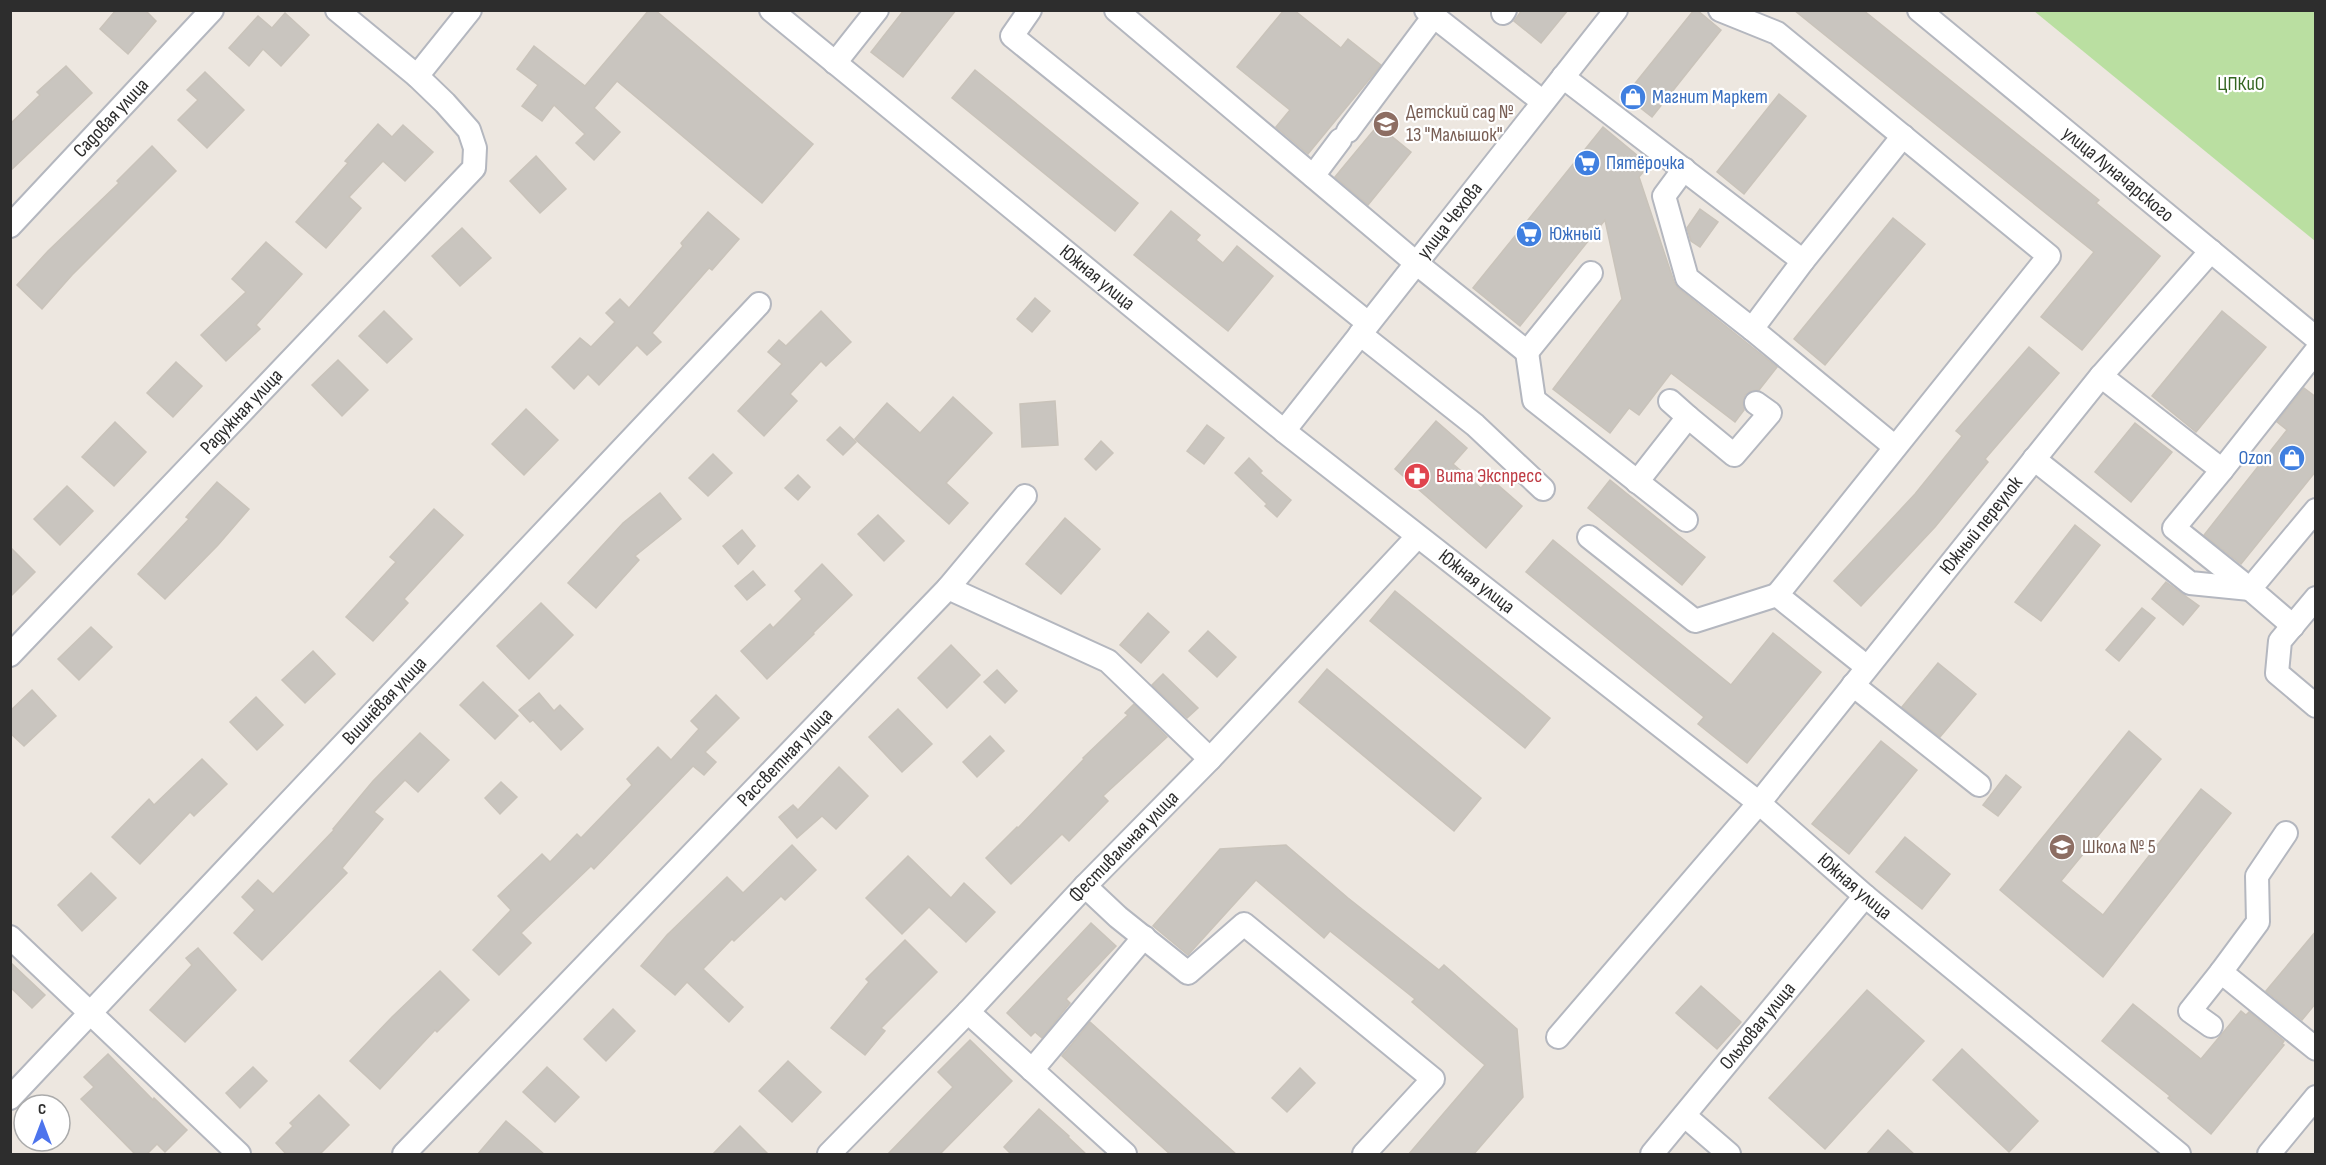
<svg xmlns="http://www.w3.org/2000/svg" width="2326" height="1165" font-family="'Sofia Sans Condensed',sans-serif">
<style>
.green{fill:#badfa1}
.building{fill:#c9c5bf;stroke:#c9c3ba;stroke-width:1.5}
.lines{fill:none;stroke-linecap:round;stroke-linejoin:round}
.minor-casing{stroke:#b4b7bf;stroke-width:26}
.minor{stroke:#fff;stroke-width:22}
.labels{text-anchor:middle;dominant-baseline:central;stroke-width:4.5;stroke-linejoin:round;paint-order:stroke}
.park-label{font-size:20px;fill:#336620;stroke:#fff}
.shop-label{font-size:20px;fill:#366cbe;stroke:#fff;text-anchor:start}
.education-label{font-size:20px;fill:#785e54;stroke:#fff;text-anchor:start}
.street-label{font-size:20px;fill:#2d2d2d;stroke:#fff}
.health-label{font-size:20px;fill:#be3a42;stroke:#fff;text-anchor:start}
</style>
<rect width="100%" height="100%" fill="#ede7e0"/>
<path class="green" d="M2034 11H2315V241Z"/>
<g class="building">
<path d="M116 10H145L156 21 128 54 100 29Z"/>
<path d="M649 10H655L813 144 762 203 617 81 594 108 620 132 594 160 576 143 585 134 554 105 542 121 522 106 538 85 517 69 534 46 585 86Z"/>
<path d="M904 10H956L903 77 871 52Z"/>
<path d="M1284 10H1294L1341 48 1348 39 1381 65 1308 154 1276 127 1290 110 1237 67Z"/>
<path d="M1522 10H1568L1541 43 1514 21Z"/>
<path d="M1694 10H1697L1721 30 1652 117 1625 96Z"/>
<path d="M1794 10H1863L2099 200 2096 203 2160 256 2082 350 2041 317 2094 252Z"/>
<path d="M285 13 309 35 281 66 263 49 249 66 229 48 258 16 272 28Z"/>
<path d="M66 66 92 93 10 171V124L40 95 37 92Z"/>
<path d="M975 70 1138 203 1115 231 952 98Z"/>
<path d="M205 72 244 110 207 148 178 120 198 100 187 90Z"/>
<path d="M1779 94 1806 116 1744 194 1717 172Z"/>
<path d="M378 124 392 137 403 125 433 152 405 181 383 161 349 197 361 208 326 248 296 222 348 163 345 161Z"/>
<path d="M1378 125 1411 152 1368 205 1335 177Z"/>
<path d="M1603 127 1649 165 1639 177 1674 282 1678 288 1777 367 1759 390 1751 391 1745 395 1743 402 1744 410 1735 422 1671 373 1639 415 1629 408 1610 433 1553 389 1622 299 1605 220 1520 326 1473 288Z"/>
<path d="M152 146 176 171 72 275 42 309 17 285 48 251 119 183 117 181Z"/>
<path d="M536 156 566 189 540 213 510 181Z"/>
<path d="M1700 209 1718 222 1700 247 1691 241 1687 228Z"/>
<path d="M1171 211 1200 235 1196 240 1223 263 1237 246 1273 276 1228 331 1134 255Z"/>
<path d="M708 212 739 239 712 270 709 268 652 333 661 342 647 355 637 345 599 385 588 374 574 389 552 367 580 338 591 347 615 322 606 313 620 299 629 308 683 246 681 243Z"/>
<path d="M1893 218 1925 244 1825 365 1794 339Z"/>
<path d="M462 228 491 258 460 286 432 256Z"/>
<path d="M266 242 302 274 256 325 260 329 226 361 201 335 246 292 232 279Z"/>
<path d="M1035 298 1050 311 1032 332 1017 319Z"/>
<path d="M384 311 412 339 387 363 359 336Z"/>
<path d="M821 311 851 342 826 366 821 361 790 394 797 401 764 436 738 411 782 364 768 352 779 340 786 346Z"/>
<path d="M2222 311 2266 347 2196 432 2152 396Z"/>
<path d="M2029 347 2059 373 1985 459 1988 462 1935 527 1861 606 1834 581 1915 494 1962 436 1956 431Z"/>
<path d="M338 360 368 390 342 416 312 385Z"/>
<path d="M176 362 202 386 173 417 147 393Z"/>
<path d="M2304 388 2316 397V471L2241 564 2204 535 2287 430 2277 422Z"/>
<path d="M953 397 992 433 946 483 968 503 949 524 855 439 887 403 920 433Z"/>
<path d="M1055 401 1058 445 1022 447 1020 404Z"/>
<path d="M526 409 558 440 524 475 492 444Z"/>
<path d="M1436 421 1467 448 1453 464 1481 488 1490 478 1522 506 1486 548 1395 469Z"/>
<path d="M115 422 146 452 114 486 82 457Z"/>
<path d="M2135 423 2172 452 2131 502 2095 472Z"/>
<path d="M1207 425 1224 438 1204 464 1187 451Z"/>
<path d="M840 427 856 442 843 455 827 440Z"/>
<path d="M1101 441 1113 453 1096 470 1085 459Z"/>
<path d="M713 454 732 473 708 496 689 478Z"/>
<path d="M1249 458 1262 471 1260 473 1291 500 1277 517 1265 506 1267 504 1235 473Z"/>
<path d="M798 475 810 487 798 500 785 488Z"/>
<path d="M1610 480 1705 557 1682 585 1588 508Z"/>
<path d="M217 482 249 509 218 545 165 599 138 574 189 519 186 517Z"/>
<path d="M67 486 93 511 60 545 34 519Z"/>
<path d="M660 493 681 519 635 556 639 560 596 608 568 583 623 523Z"/>
<path d="M434 509 463 535 404 599 408 603 373 641 346 617 396 562 390 557Z"/>
<path d="M878 515 904 541 884 561 858 534Z"/>
<path d="M1065 518 1100 549 1061 594 1026 564Z"/>
<path d="M2075 525 2100 545 2041 621 2015 602Z"/>
<path d="M742 530 755 546 738 564 723 546Z"/>
<path d="M1553 540 1731 685 1773 633 1821 672 1747 763 1698 724 1704 717 1526 572Z"/>
<path d="M10 547 35 572 10 597Z"/>
<path d="M822 564 852 595 813 633 814 634 767 679 741 651 770 624 773 628 802 599 795 591Z"/>
<path d="M753 571 765 585 747 600 735 586Z"/>
<path d="M2166 582 2199 606 2183 625 2152 599Z"/>
<path d="M1395 591 1550 718 1525 748 1370 621Z"/>
<path d="M541 603 573 635 529 679 497 646Z"/>
<path d="M2142 608 2155 618 2119 661 2106 650Z"/>
<path d="M1148 613 1169 632 1141 663 1120 645Z"/>
<path d="M91 627 112 647 79 680 58 659Z"/>
<path d="M1208 631 1236 657 1217 677 1189 651Z"/>
<path d="M951 645 980 675 947 708 918 678Z"/>
<path d="M313 651 335 674 305 703 282 680Z"/>
<path d="M1938 663 1976 694 1940 737 1902 707Z"/>
<path d="M1327 669 1481 798 1454 831 1299 702Z"/>
<path d="M997 670 1017 691 1005 703 984 682Z"/>
<path d="M1163 674 1198 708 1187 718 1152 685Z"/>
<path d="M483 682 518 716 495 739 460 705Z"/>
<path d="M32 690 56 716 24 746 10 733V711Z"/>
<path d="M539 693 554 711 560 705 583 729 561 750 533 720 530 722 519 710Z"/>
<path d="M716 695 739 718 705 752 716 762 704 775 693 766 594 869 591 866 521 933 531 943 499 975 473 950 511 910 498 896 542 854 550 862 577 834 581 838 632 785 627 779 658 747 671 760 699 729 691 721Z"/>
<path d="M256 697 283 725 257 750 230 722Z"/>
<path d="M1134 704 1167 737 1103 796 1108 801 1069 841 1062 834 1011 884 986 858 1017 827 1018 828 1084 759 1083 758 1128 715 1125 713Z"/>
<path d="M898 709 932 744 902 772 869 737Z"/>
<path d="M2129 731 2161 759 2061 881 2103 915 2201 789 2231 813 2103 977 2000 890Z"/>
<path d="M420 733 449 760 418 792 405 780 374 812 383 819 342 868 347 873 262 960 234 933 255 910 242 897 258 880 273 894 334 830 333 829 373 781Z"/>
<path d="M990 736 1004 751 977 777 963 762Z"/>
<path d="M1881 741 1917 770 1849 854 1812 824Z"/>
<path d="M202 759 227 784 194 816 190 812 140 864 112 837 149 799 154 805Z"/>
<path d="M839 767 868 796 836 829 822 816 797 838 779 817 793 805 798 810Z"/>
<path d="M2006 775 2021 787 1998 816 1983 805Z"/>
<path d="M501 782 517 797 500 814 485 798Z"/>
<path d="M1905 837 1950 874 1922 909 1876 872Z"/>
<path d="M792 845 816 870 785 900 781 896 734 941 732 939 703 969 743 1007 729 1022 687 982 675 995 641 966 667 935 727 877 743 893Z"/>
<path d="M1286 845 1348 898 1439 970 1444 965 1517 1029 1523 1097 1473 1155H1408L1485 1065 1412 1002 1415 999 1330 931 1324 938 1256 880 1188 955 1153 926 1220 849Z"/>
<path d="M908 856 951 898 964 883 995 912 966 942 929 907 902 934 866 898Z"/>
<path d="M91 873 116 898 82 931 58 905Z"/>
<path d="M1091 923 1116 946 1066 999 1070 1003 1042 1038 1035 1032 1031 1036 1007 1013Z"/>
<path d="M2316 931V1003L2302 1020 2266 991Z"/>
<path d="M905 940 937 972 881 1028 885 1031 865 1055 831 1028 869 982 866 979Z"/>
<path d="M198 948 236 990 185 1042 150 1010 192 965 186 958Z"/>
<path d="M10 962 45 995 32 1008 10 987Z"/>
<path d="M440 971 469 1000 437 1032 435 1030 380 1089 350 1061 392 1017Z"/>
<path d="M1701 986 1741 1022 1717 1049 1676 1013Z"/>
<path d="M1867 990 1924 1041 1825 1149 1769 1098Z"/>
<path d="M2133 1004 2201 1059 2241 1011 2246 1015 2249 1012 2284 1041 2282 1044 2284 1045 2211 1134 2168 1098 2170 1096 2102 1041Z"/>
<path d="M613 1009 635 1031 606 1061 584 1039Z"/>
<path d="M1090 1022 1237 1155H1171L1062 1056Z"/>
<path d="M970 1040 1012 1081 939 1155H887L953 1087 938 1072Z"/>
<path d="M1962 1049 2038 1121 2009 1152 1933 1080Z"/>
<path d="M108 1054 153 1100 154 1098 187 1130 165 1152 157 1144 146 1155H136L81 1099 94 1087 84 1077Z"/>
<path d="M788 1061 821 1092 792 1122 759 1091Z"/>
<path d="M253 1067 267 1081 240 1108 226 1093Z"/>
<path d="M547 1067 579 1097 555 1122 523 1092Z"/>
<path d="M1300 1068 1315 1083 1287 1112 1272 1098Z"/>
<path d="M319 1095 349 1125 319 1155H287L276 1143 293 1126 290 1123Z"/>
<path d="M1039 1109 1069 1136 1068 1137 1087 1155H1012L1004 1147Z"/>
<path d="M506 1121 527 1139 545 1155H477Z"/>
<path d="M740 1126 769 1155H712Z"/>
<path d="M1888 1130 1915 1155H1866Z"/>
</g>
<g class="lines">
<defs>
<g id="minor">
<path id="s1" d="M771 10 1284 431 1759 803 1865 896 2179 1154"/>
<path d="M1030 10 1012 36 1368 323"/>
<path d="M1116 10 1416 263 1527 352 1591 273"/>
<path d="M1426 10 1543 102"/>
<path d="M1720 10 1777 33 2049 256 1777 595 1867 667"/>
<path id="s2" d="M1919 10 2316 338"/>
<path d="M1503 13 1505 10"/>
<path d="M835 63 877 10"/>
<path d="M417 76 470 10"/>
<path d="M1563 77 1803 261 1903 136"/>
<path d="M1348 131 1434 16"/>
<path d="M1684 169 1664 196 1687 278 1752 329"/>
<path d="M1313 176 1340 140"/>
<path id="s3" d="M10 226 212 10"/>
<path d="M1803 261 1752 329 1895 447"/>
<path d="M1360 334 1475 425 1543 489"/>
<path d="M1527 352 1534 400 1686 520"/>
<path d="M2101 376 2222 470 2174 528 2250 589"/>
<path d="M1670 401 1688 417"/>
<path id="s4" d="M1284 431 1616 10"/>
<path d="M2034 459 2190 583 2250 589"/>
<path d="M2222 470 2316 351"/>
<path d="M1637 482 1688 417 1734 455 1770 413 1756 403"/>
<path d="M1589 537 1695 621 1777 595"/>
<path d="M948 588 1025 496"/>
<path d="M2316 598 2280 641 2277 673 2316 706"/>
<path d="M2293 626 2250 589 2316 510"/>
<path id="s5" d="M10 655 474 168 475 148 469 130 445 103 417 76 337 10"/>
<path d="M1853 685 1979 785"/>
<path d="M1085 886 1118 917 1188 973 1244 924 1433 1079 1364 1154"/>
<path d="M10 937 239 1154"/>
<path d="M2221 972 2258 922 2257 876 2286 833"/>
<path d="M968 1012 1125 1154"/>
<path d="M2211 1026 2190 1011 2221 972 2316 1049"/>
<path id="s6" d="M1558 1037 1759 803 2101 376 2211 251"/>
<path d="M1032 1070 1144 937"/>
<path id="s7" d="M10 1098 759 304"/>
<path d="M1685 1116 1729 1154"/>
<path id="s8" d="M404 1154 948 588 1108 661 1210 759"/>
<path id="s9" d="M829 1154 968 1012 1085 886 1210 759 1417 537"/>
<path id="s10" d="M1652 1154 1865 896"/>
<path d="M2269 1154 2316 1097"/>
</g>
</defs>
<use href="#minor" class="minor-casing"/>
<use href="#minor" class="minor"/>
</g>
<defs>
<symbol id="shop-disc" viewBox="-11 -11 22 22"><circle r="9.5" fill="#3f7fe0" stroke="#fff"/><path d="M-5-2.5h2.3a2.7 3.5 0 0 1 5.4 0H5L5.5 6h-11ZM-1.5-2.5h3a1.5 2.3 0 0 0-3 0Z" fill="#fff"/></symbol>
<symbol id="school-disc" viewBox="-11 -11 22 22"><circle r="9.5" fill="#8d6e63" stroke="#fff"/><path d="M0-5L7-2L0 1L-7-2ZM-4 1L0 2.5L4 1V4Q0 6-4 4Z" fill="#fff"/></symbol>
<symbol id="supermarket-disc" viewBox="-11 -11 22 22"><circle r="9.5" fill="#3f7fe0" stroke="#fff"/><path d="M-6-5.5h2.5l.6 2H6L4.5 2H-2.5L-4.4-4H-6ZM-1.5 3.2a1.3 1.3 0 1 0 .1 0ZM3 3.2a1.3 1.3 0 1 0 .1 0Z" fill="#fff"/></symbol>
<symbol id="pharmacy-disc" viewBox="-11 -11 22 22"><circle r="9.5" fill="#e0444e" stroke="#fff"/><path d="M-2-6h4v4h4v4h-4v4h-4v-4h-4v-4h4Z" fill="#fff"/></symbol>
</defs>
<g fill-rule="evenodd">
<use href="#shop-disc" x="1618" y="82" width="30" height="30"/>
<use href="#school-disc" x="1371" y="109" width="30" height="30"/>
<use href="#supermarket-disc" x="1572" y="148" width="30" height="30"/>
<use href="#supermarket-disc" x="1514" y="219" width="30" height="30"/>
<use href="#shop-disc" x="2277" y="443" width="30" height="30"/>
<use href="#pharmacy-disc" x="1402" y="461" width="30" height="30"/>
<use href="#school-disc" x="2047" y="832" width="30" height="30"/>
</g>
<g class="labels">
<g class="park-label">
<text x="2241" y="84">ЦПКиО</text>
</g>
<g class="shop-label">
<text x="1652" y="97">Магнит Маркет</text>
<text x="1606" y="163">Пятёрочка</text>
<text x="1549" y="234">Южный</text>
<text x="2272" y="458" text-anchor="end">Ozon</text>
</g>
<g class="education-label">
<text x="1406" y="112">Детский сад №<tspan x="1406" dy="23">13 "Малышок"</tspan></text>
<text x="2082" y="847">Школа № 5</text>
</g>
<g class="street-label">
<text stroke="none"><textPath href="#s3" startOffset="148">Садовая улица</textPath></text>
<text stroke="none"><textPath href="#s2" startOffset="258">улица Луначарского</textPath></text>
<text stroke="none"><textPath href="#s4" startOffset="268">улица Чехова</textPath></text>
<text stroke="none"><textPath href="#s1" startOffset="422">Южная улица</textPath></text>
<text stroke="none"><textPath href="#s5" startOffset="336">Радужная улица</textPath></text>
<text stroke="none"><textPath href="#s6" startOffset="664">Южный переулок</textPath></text>
<text stroke="none"><textPath href="#s1" startOffset="908">Южная улица</textPath></text>
<text stroke="none"><textPath href="#s7" startOffset="546">Вишнёвая улица</textPath></text>
<text stroke="none"><textPath href="#s8" startOffset="550">Рассветная улица</textPath></text>
<text stroke="none"><textPath href="#s9" startOffset="426">Фестивальная улица</textPath></text>
<text stroke="none"><textPath href="#s1" startOffset="1394">Южная улица</textPath></text>
<text stroke="none"><textPath href="#s10" startOffset="166">Ольховая улица</textPath></text>
</g>
<g class="health-label">
<text x="1436" y="476">Вита Экспресс</text>
</g>
</g>
<rect width="2326" height="1165" fill="none" stroke="#2d2d2d" stroke-width="24"/>
<g transform="translate(42 1123)"><circle r="28" fill="#ffffff" stroke="#ababab" stroke-width="1.5"/>
<path d="M0-4.5L10 22L0 15L-10 22Z" fill="#4d74ed"/>
<text y="-9" font-size="16" font-weight="bold" text-anchor="middle" fill="#2d2d2d">С</text>
</g>
</svg>
